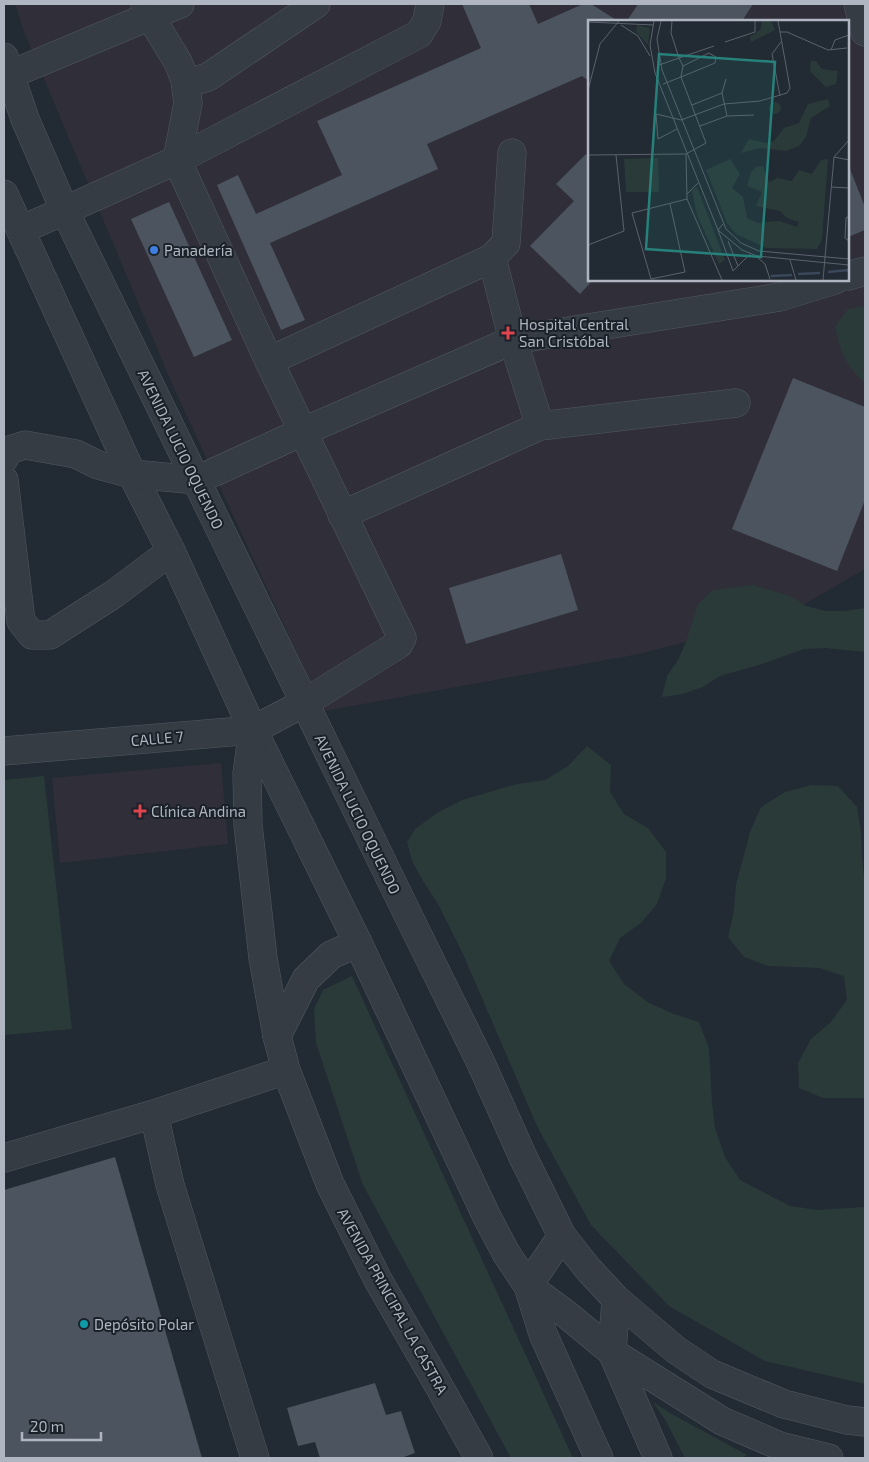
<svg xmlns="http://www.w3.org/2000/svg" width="869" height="1462" font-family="'Exo 2',sans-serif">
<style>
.medical{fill:#302f39;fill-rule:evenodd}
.green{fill:#2a3a39}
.building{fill:#4b545f}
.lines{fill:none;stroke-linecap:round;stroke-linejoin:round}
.minor-casing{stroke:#525962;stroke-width:29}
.minor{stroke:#353c44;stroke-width:28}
.shop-dot{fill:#3f7fe0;stroke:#1b2128;stroke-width:2}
.health-dot{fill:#e0444e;stroke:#1b2128;stroke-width:2}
.culture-dot{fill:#0f9aa8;stroke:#1b2128;stroke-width:2}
.labels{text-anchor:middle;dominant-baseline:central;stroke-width:4;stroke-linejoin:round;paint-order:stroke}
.poi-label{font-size:15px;fill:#afb6c1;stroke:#1b2128;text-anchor:start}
.street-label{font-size:15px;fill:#afb6c1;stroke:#1b2128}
.inset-river{fill:none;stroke:#39485a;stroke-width:2.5}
.inset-road{fill:none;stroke:#5a626c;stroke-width:1}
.view{fill:#27807a;fill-opacity:0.15;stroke:#27807a;stroke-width:2.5}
.inset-edge{fill:none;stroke:#afb6c1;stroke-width:2.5}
</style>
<rect width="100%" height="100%" fill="#222a33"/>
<g class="medical">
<path d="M15 4H865V569L782 617 639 654 324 711 173 386 23 29ZM589 21H848V280H589Z"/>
<path d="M221 763 228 844 60 863 52 778Z"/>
</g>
<g class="green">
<path d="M865 306V382C846 368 840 349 835 327L848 309Z"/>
<path d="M753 585 790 596 806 606 826 611H845L865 608V652L825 648 804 649 762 664 720 676 703 687 683 694 662 697 667 676 678 660 686 642 698 604 713 590Z"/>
<path d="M587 746 611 765 610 792 624 814 648 828 666 852V878L657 904 641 923 620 938 609 961 624 984 649 1003 674 1014 699 1022 709 1048 712 1102 715 1128 725 1157 740 1180 790 1206 817 1210 865 1207V1384L765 1361 669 1306 591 1225 537 1126 463 954 438 904 423 881 412 861 407 842 415 829 437 813 462 800 517 784 545 780 568 766Z"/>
<path d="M44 776 72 1029 4 1035V780Z"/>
<path d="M811 785 838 786 857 807 861 833 862 859 865 886V1098H823L799 1088 798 1063 811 1039 831 1022 847 1000 844 976 819 968 768 966 744 957 728 937 734 910 736 885 750 832 761 807 785 792Z"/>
<path d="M352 976 573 1458H511L363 1185 316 1043 314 1009 323 990Z"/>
<path d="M653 1402 670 1413 747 1455 742 1458H685L666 1421Z"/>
</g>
<g class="building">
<path d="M462 4H529L538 24 583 4H591L618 21H589V81L582 76 427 144 438 169 270 243 305 320 281 330 217 185 238 175 256 214 342 175 317 121 481 48Z"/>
<path d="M638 4H753L742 21H627Z"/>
<path d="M586 154 589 157V280H593L580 294 530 246 574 201 556 184Z"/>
<path d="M848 164 865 207V230L848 237Z"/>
<path d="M169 202 232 340 194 357 131 219Z"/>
<path d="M793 378 865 407V500L837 571 732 529Z"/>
<path d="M561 554 578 610 466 644 449 588Z"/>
<path d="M115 1157 202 1458H4V1190Z"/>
<path d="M375 1383 386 1415 401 1411 415 1453 404 1457V1458H320L315 1442 298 1446 287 1408Z"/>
</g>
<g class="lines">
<defs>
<g id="minor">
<path d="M145 4 150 16 180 4"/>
<path d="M858 4 865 32"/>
<path d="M4 57 25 119 64 209 411 921 480 1061 523 1157 562 1236 589 1270 616 1299 676 1350 712 1374 784 1404 847 1420 865 1422"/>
<path d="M4 77 150 16 178 62 185 80 188 103 177 160"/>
<path d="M185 80H198L208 77 316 4"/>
<path d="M177 160 419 34 427 21 430 4"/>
<path d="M4 194 132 474 171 551 253 730 358 943 487 1217 506 1253 528 1286 566 1314 612 1352 722 1421 780 1446 829 1458"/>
<path d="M492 258 513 340 540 426"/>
<path d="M848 276 865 271"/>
<path d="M269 361 492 258 506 243 512 153"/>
<path d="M4 459 9 450 25 445 76 454 98 465 132 474 197 480 302 432 513 340 780 297 835 280"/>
<path d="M4 480 21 621 32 635H50L114 594 171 551"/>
<path d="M342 515 540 426 736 403"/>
<path d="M253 730 247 773 248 825 263 958 277 1036 286 1070 330 1184 378 1280 435 1379 479 1458"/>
<path d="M4 751 253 730 304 703 399 644 402 638 269 361 177 160 21 230"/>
<path d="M277 1036 306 979 331 955 358 943"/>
<path d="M154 1114 170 1185 255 1458"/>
<path d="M4 1158 154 1114 286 1070"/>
<path d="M562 1236 528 1286 543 1334 599 1458"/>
<path d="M616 1299 612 1352 658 1458"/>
</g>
</defs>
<use href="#minor" class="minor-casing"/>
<use href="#minor" class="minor"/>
</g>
<circle class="shop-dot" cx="154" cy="250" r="5"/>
<g class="health-dot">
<path d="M505.5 325.5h5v5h5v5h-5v5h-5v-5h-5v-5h5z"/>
<path d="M137.5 803.5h5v5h5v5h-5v5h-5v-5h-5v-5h5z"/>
</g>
<circle class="culture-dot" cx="84" cy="1324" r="5"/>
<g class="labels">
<g class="poi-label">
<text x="164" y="250">Panadería</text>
<text x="519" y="324">Hospital Central<tspan x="519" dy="17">San Cristóbal</tspan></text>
<text x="151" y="811">Clínica Andina</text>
<text x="94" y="1324">Depósito Polar</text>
</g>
<g class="street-label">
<text transform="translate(181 449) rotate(64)">AVENIDA LUCIO OQUENDO</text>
<text transform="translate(157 738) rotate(-5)">CALLE 7</text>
<text transform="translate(358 814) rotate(64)">AVENIDA LUCIO OQUENDO</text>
<text transform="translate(393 1301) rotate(61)">AVENIDA PRINCIPAL LA CASTRA</text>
</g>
</g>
<g transform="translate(588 20)">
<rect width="261" height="261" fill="#222a33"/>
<path d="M174 1H183L187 10 163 22 162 17 173 9ZM49 5 62 8 60 25 48 12ZM223 41H228L234 49 250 51 248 64 238 67 222 51ZM240 79 242 86 223 98 218 117 211 126 198 131 172 128 153 133 161 119 178 123 186 121 196 108 211 103 220 84ZM181 88a6 6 0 1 1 12 0a6 6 0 1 1-12 0ZM70 138 71 172H38L36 139ZM142 139 152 154 144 168 155 177 159 198 169 203 191 201 209 207 211 202 199 198 192 191 168 186 174 172 159 166 163 152 168 147 175 146 181 162 190 158 204 161 211 150 224 154 233 140 240 139 234 220 229 229 178 228 148 214 139 203 118 150ZM109 167 137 240 131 244 109 195 104 171Z" fill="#2a3a39"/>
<path class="inset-river" d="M240 252 261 250M210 254 232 253M183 256 204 255"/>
<path class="inset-road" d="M66 1 62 25 67 53 130 210 154 230 169 236 261 245M73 1 69 19 74 50 138 209 153 223 171 231 261 239M84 1 83 13 91 38 126 26M0 2 66 5M33 5 50 16 62 36M192 12H199L240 30 259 28M137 22 167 12V1M243 30 247 20 261 15M71 45 91 38 95 46 93 57M93 57 127 43 128 37 121 33 95 46M0 70 12 24 31 1M134 73 139 96M192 76 184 34 193 22M104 85 134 73 138 59M112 106 139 96 166 95M89 109 70 119 68 94 93 100 136 84 172 81 199 73 202 68 190 1M98 134 99 179 134 260M0 135 98 134 118 123 93 57 75 64M246 137 261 140M243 167 261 168M99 174 110 163M82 184 97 252 63 259 44 193 99 179M261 196 258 198 257 218 261 221M135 204 130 210 145 251 162 234M140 221 150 246M0 225 36 211 28 135M168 236 177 244 182 259M202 240 208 260M235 260 246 137 261 120"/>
<path class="view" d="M71 34 187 42 173 237 58 229Z"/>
<rect width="261" height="261" class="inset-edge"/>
</g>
<rect width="869" height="1462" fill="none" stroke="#afb6c1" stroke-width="10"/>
<path d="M22 1432v8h79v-8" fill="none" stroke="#afb6c1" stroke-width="2.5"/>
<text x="30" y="1432" font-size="15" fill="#afb6c1" stroke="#1b2128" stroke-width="4" paint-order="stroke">20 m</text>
</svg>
